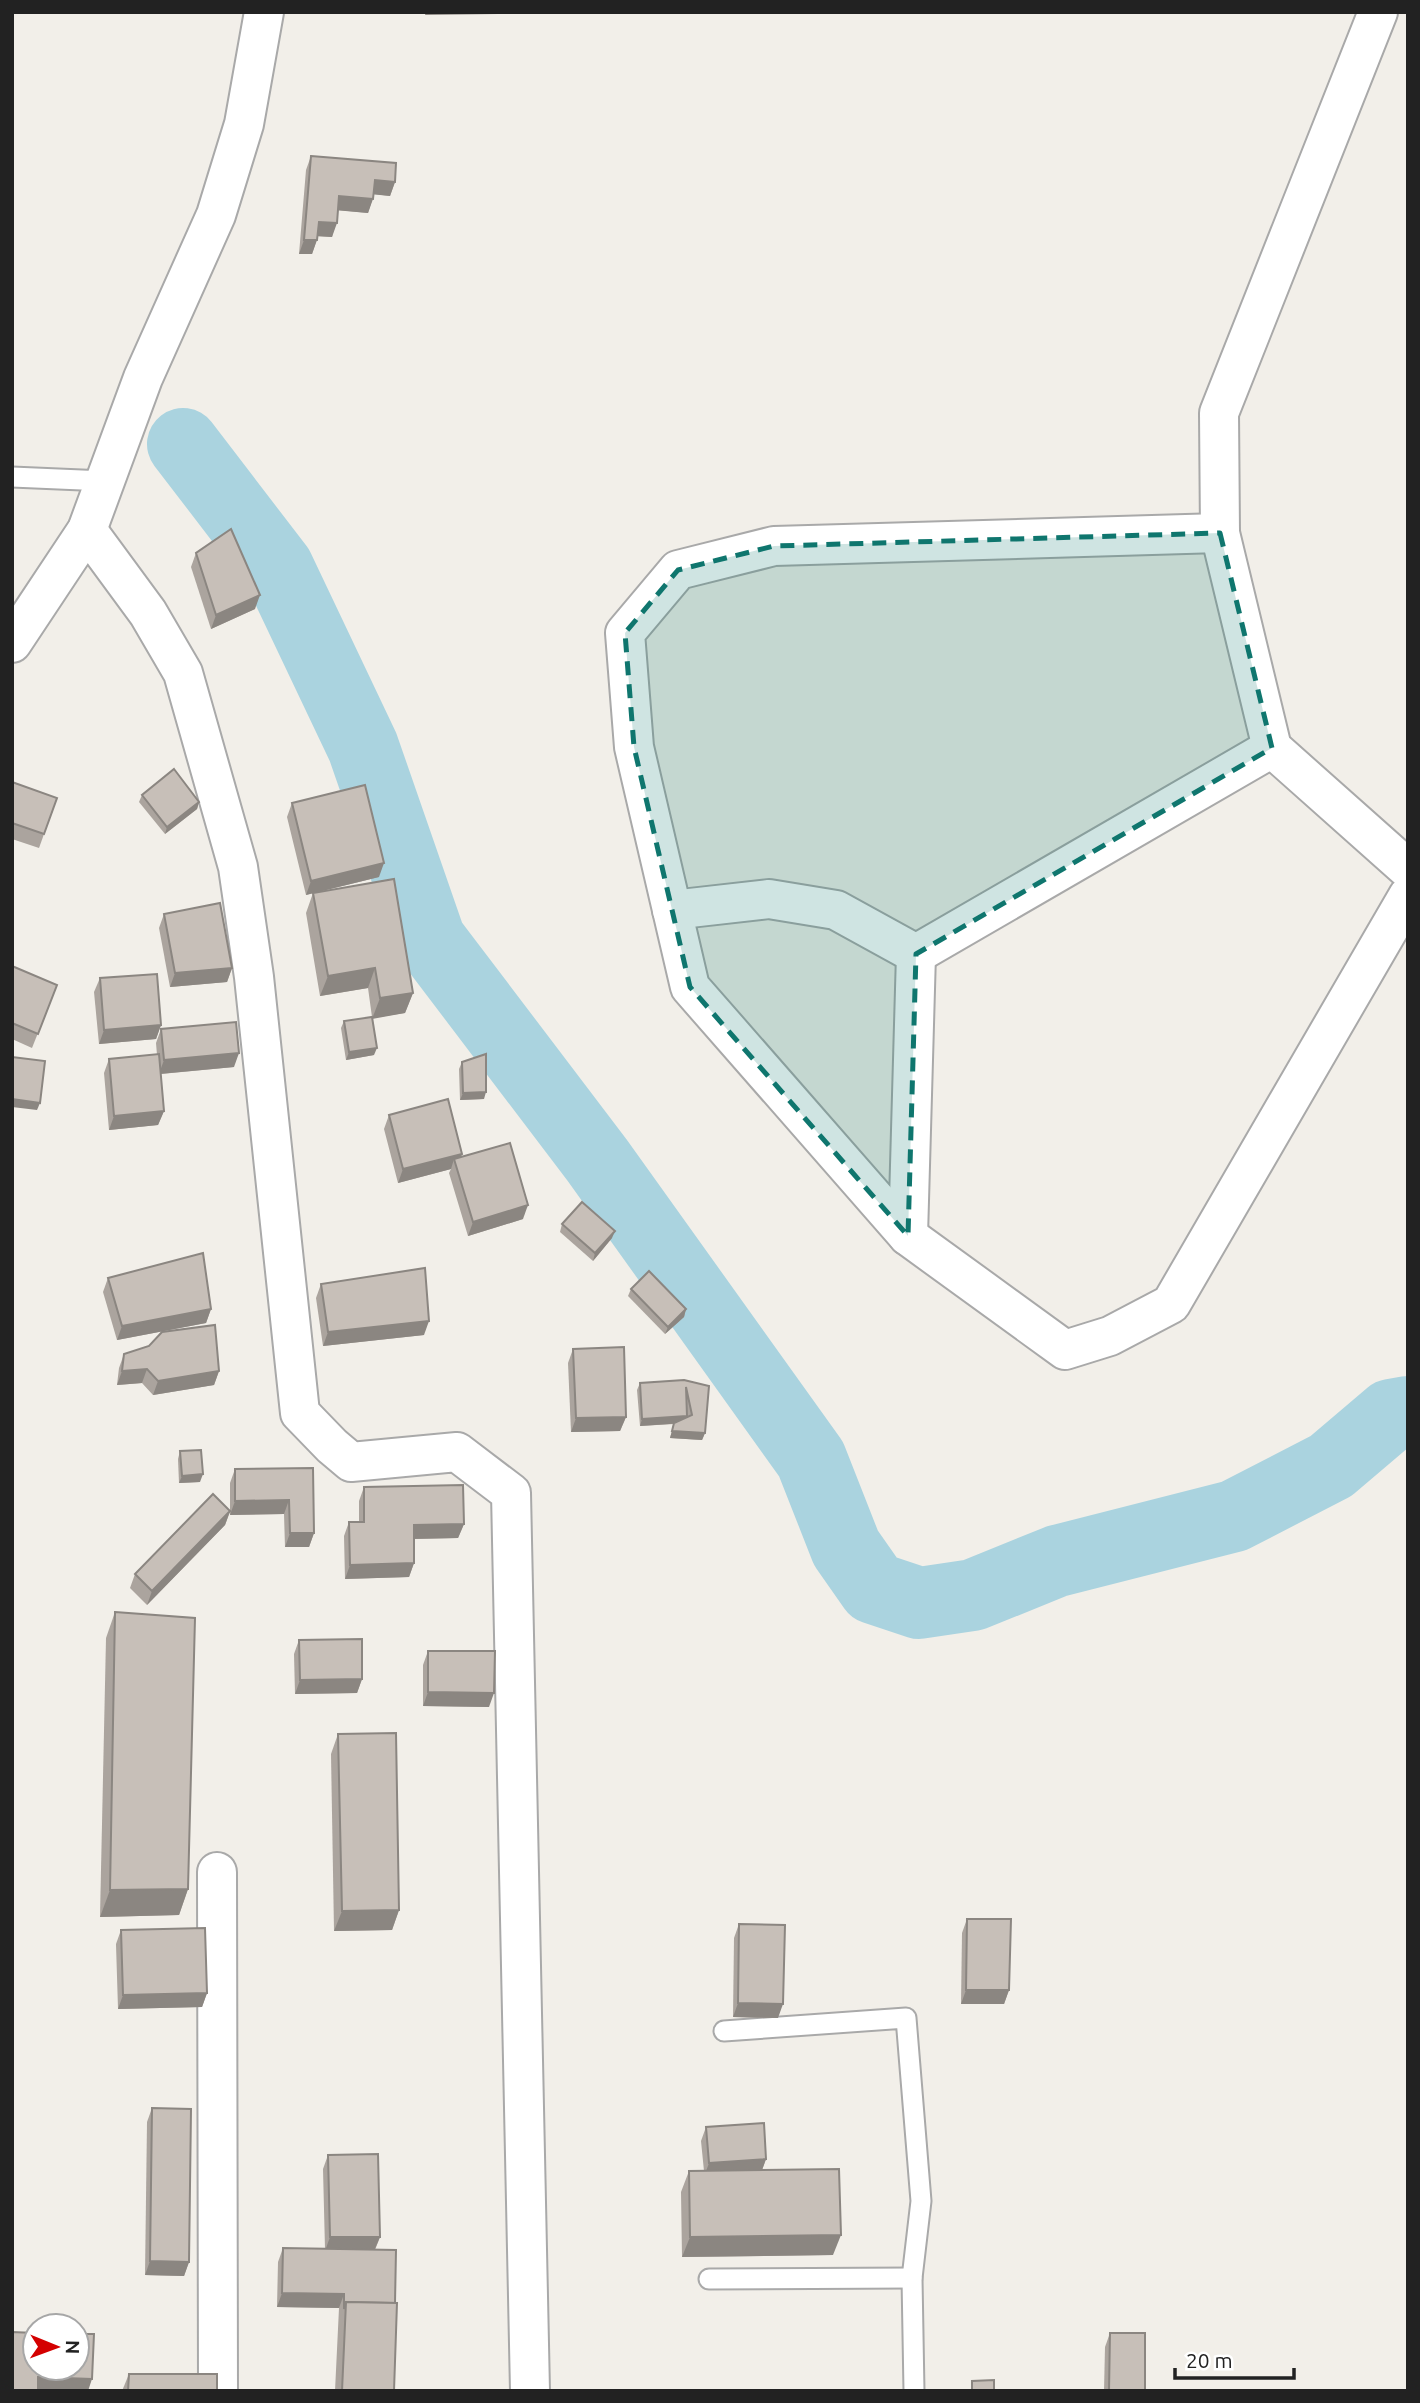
<svg xmlns="http://www.w3.org/2000/svg" width="1420" height="2403" font-family="Ubuntu,sans-serif">
<style>
.lines{fill:none;stroke-linecap:round;stroke-linejoin:round}
.river{stroke:#aad3df;stroke-width:72}
.lane-casing{stroke:#a9a9a9;stroke-width:23}
.street-casing{stroke:#a9a9a9;stroke-width:42}
.lane{stroke:#fff;stroke-width:19}
.street{stroke:#fff;stroke-width:38}
.wall{fill:#aba49e}
.shaded-wall{fill:#8b8681}
.building{fill:#c7bfb8;stroke:#8b8681;stroke-width:2}
.marked{fill:#0f766e;fill-opacity:0.2;stroke:#0f766e;stroke-width:5;stroke-dasharray:14 9;stroke-linejoin:round}
</style>
<rect width="100%" height="100%" fill="#f2efe9"/>
<g class="lines">
<path class="river" d="M183 444 278 568 363 747 430 940 597 1160 811 1459 846 1548 874 1588 919 1603 973 1595 1057 1561 1234 1516 1331 1466 1391 1415 1408 1412"/>
<defs>
<g id="lane">
<path d="M12 477 105 481"/>
<path d="M724 2031 906 2018 921 2201 912 2278 914 2391"/>
<path d="M709 2279 912 2278"/>
</g>
<g id="street">
<path d="M1378 12 1219 413 1220 533 1272 748 1408 869"/>
<path d="M87 530 148 613 183 673 238 867 254 977 300 1413 332 1446 351 1462 457 1452 511 1493 530 2391"/>
<path d="M1220 533 774 546 678 570 625 633 634 747 690 987 908 1236 1065 1350 1110 1336 1171 1304 1408 896"/>
<path d="M12 643 87 530 143 378 216 215 244 124 264 12"/>
<path d="M672 910 769 899 836 910 916 954 1272 748"/>
<path d="M908 1236 916 954"/>
<path d="M217 1872 218 2391"/>
</g>
</defs>
<use href="#lane" class="lane-casing"/>
<use href="#street" class="street-casing"/>
<use href="#lane" class="lane"/>
<use href="#street" class="street"/>
</g>
<g class="wall">
<path d="M311 156 395 182 390 196 374 194 368 213 338 210 332 237 318 236 312 254H299L306 170Z"/>
<path d="M196 553 255 609 211 629 191 567Z"/>
<path d="M12 782 57 798 39 848 12 839Z"/>
<path d="M142 795 199 802 197 809 165 834 139 802Z"/>
<path d="M292 803 379 877 318 892 413 993 405 1013 372 1018 374 1055 346 1060 341 1028 344 1021 372 1017 368 988 320 996 306 913 313 893 306 895 287 817Z"/>
<path d="M164 914 232 968 227 982 170 987 159 928Z"/>
<path d="M12 966 57 985 32 1048 12 1039Z"/>
<path d="M100 978 161 1025 156 1039 99 1044 94 992Z"/>
<path d="M161 1029 234 1067 161 1074 164 1111 158 1125 109 1130 104 1073 109 1059 157 1055 156 1043Z"/>
<path d="M462 1062 484 1099 460 1100 459 1069Z"/>
<path d="M389 1115 462 1154 461 1157 523 1219 468 1236 449 1173 451 1169 398 1183 384 1129Z"/>
<path d="M562 1224 612 1238 593 1261 560 1232Z"/>
<path d="M108 1278 211 1309 206 1323 117 1340 103 1292Z"/>
<path d="M321 1284 424 1335 323 1346 316 1298Z"/>
<path d="M631 1289 686 1309 684 1317 665 1334 628 1296Z"/>
<path d="M573 1349 626 1417 620 1431 571 1432 568 1363Z"/>
<path d="M124 1354 219 1371 214 1385 153 1395 142 1383 117 1385 119 1368Z"/>
<path d="M684 1380 705 1433 702 1440 670 1438 674 1424 640 1426 637 1390 640 1383Z"/>
<path d="M180 1451 200 1482 179 1483 178 1459Z"/>
<path d="M313 1468 314 1533 309 1547H285L284 1514 230 1515V1512L225 1525 147 1605 130 1588 135 1574 230 1511V1483L235 1469Z"/>
<path d="M364 1487 464 1524 458 1538 414 1539V1563L409 1577 345 1579 344 1536 349 1522H359V1501Z"/>
<path d="M115 1612 188 1889 179 1915 100 1917 106 1638Z"/>
<path d="M299 1640 362 1679 357 1693 295 1694 294 1654Z"/>
<path d="M428 1651 489 1707 423 1706V1665Z"/>
<path d="M338 1734 399 1910 392 1930 334 1931 331 1754Z"/>
<path d="M967 1919 1009 1990 1004 2004H961L962 1933Z"/>
<path d="M739 1924 778 2018 733 2017 734 1938Z"/>
<path d="M121 1930 207 1993 202 2007 118 2009 116 1944Z"/>
<path d="M152 2108 189 2262 184 2276 145 2275 147 2122Z"/>
<path d="M706 2127 766 2159 762 2170 833 2255 682 2257 681 2192 689 2171H704L701 2141Z"/>
<path d="M328 2155 380 2237 375 2250 394 2391H335L339 2308 277 2307 278 2262 283 2248 325 2249 323 2169Z"/>
<path d="M1110 2333 1145 2391H1104L1105 2347Z"/>
<path d="M129 2374 217 2391H122Z"/>
</g>
<g class="shaded-wall">
<path d="M426 12H498V14L425 15Z"/>
<path d="M375 180 395 182 390 196 370 194Z"/>
<path d="M339 196 373 199 368 213 334 210Z"/>
<path d="M319 222 337 223 332 237 314 236Z"/>
<path d="M304 240H317L312 254H299Z"/>
<path d="M260 595 255 609 211 629 216 615Z"/>
<path d="M199 802 197 809 165 834 167 827Z"/>
<path d="M384 863 379 877 306 895 311 881Z"/>
<path d="M232 968 227 982 170 987 175 973Z"/>
<path d="M375 968 368 988 320 996 328 976Z"/>
<path d="M413 993 405 1013 372 1019 380 998Z"/>
<path d="M161 1025 156 1039 99 1044 104 1030Z"/>
<path d="M377 1048 374 1055 346 1060 349 1052Z"/>
<path d="M239 1053 234 1067 159 1074 164 1060Z"/>
<path d="M486 1092 484 1099 460 1100 463 1093Z"/>
<path d="M12 1099 40 1103 37 1110 12 1107Z"/>
<path d="M164 1111 158 1125 109 1130 114 1116Z"/>
<path d="M462 1154 457 1168 454 1159 451 1169 398 1183 403 1169Z"/>
<path d="M528 1205 523 1219 468 1236 473 1222Z"/>
<path d="M615 1231 612 1238 593 1261 595 1253Z"/>
<path d="M211 1309 206 1323 117 1340 122 1326Z"/>
<path d="M686 1309 684 1317 665 1334 668 1327Z"/>
<path d="M429 1321 424 1335 323 1346 328 1332Z"/>
<path d="M147 1369 142 1383 117 1385 122 1371Z"/>
<path d="M219 1371 214 1385 153 1395 158 1381Z"/>
<path d="M687 1416 684 1423 640 1426 642 1419Z"/>
<path d="M626 1417 620 1431 571 1432 576 1418Z"/>
<path d="M672 1431 705 1433 702 1440 670 1438Z"/>
<path d="M203 1474 200 1482 179 1483 182 1476Z"/>
<path d="M289 1500 284 1514 230 1515 235 1501Z"/>
<path d="M230 1511 225 1525 147 1605 152 1591Z"/>
<path d="M464 1524 458 1538 409 1539 414 1525Z"/>
<path d="M290 1533H314L309 1547H285Z"/>
<path d="M414 1563 409 1577 345 1579 350 1565Z"/>
<path d="M362 1679 357 1693 295 1694 300 1680Z"/>
<path d="M428 1692 494 1693 489 1707 423 1706Z"/>
<path d="M188 1889 179 1915 100 1917 110 1890Z"/>
<path d="M399 1910 392 1930 334 1931 342 1911Z"/>
<path d="M966 1990H1009L1004 2004H961Z"/>
<path d="M207 1993 202 2007 118 2009 123 1995Z"/>
<path d="M738 2003 783 2004 778 2018 733 2017Z"/>
<path d="M766 2159 761 2173 704 2177 709 2163Z"/>
<path d="M841 2235 833 2255 682 2257 690 2237Z"/>
<path d="M330 2237H380L374 2251H325Z"/>
<path d="M150 2261 189 2262 184 2276 145 2275Z"/>
<path d="M282 2293 344 2294 339 2308 277 2307Z"/>
<path d="M38 2377 92 2379 88 2391H33Z"/>
</g>
<g class="building">
<path d="M311 156 396 163 395 182 375 180 373 199 339 196 337 223 319 222 317 240H304Z"/>
<path d="M231 529 260 595 216 615 196 553Z"/>
<path d="M174 769 199 802 167 827 142 795Z"/>
<path d="M12 782 57 798 44 834 12 823Z"/>
<path d="M365 785 384 863 311 881 292 803Z"/>
<path d="M394 879 413 993 380 998 375 968 328 976 313 893Z"/>
<path d="M220 903 232 968 175 973 164 914Z"/>
<path d="M12 966 57 985 38 1034 12 1023Z"/>
<path d="M157 974 161 1025 104 1030 100 978Z"/>
<path d="M372 1017 377 1048 349 1052 344 1021Z"/>
<path d="M236 1022 239 1053 164 1060 161 1029Z"/>
<path d="M159 1054 164 1111 114 1116 109 1059Z"/>
<path d="M486 1054V1092L463 1093 462 1062Z"/>
<path d="M12 1057 45 1061 40 1103 12 1099Z"/>
<path d="M448 1099 462 1154 403 1169 389 1115Z"/>
<path d="M510 1143 528 1205 473 1222 454 1159Z"/>
<path d="M582 1202 615 1231 595 1253 562 1224Z"/>
<path d="M203 1253 211 1309 122 1326 108 1278Z"/>
<path d="M425 1268 429 1321 328 1332 321 1284Z"/>
<path d="M649 1271 686 1309 668 1327 631 1289Z"/>
<path d="M215 1325 219 1371 158 1381 147 1369 122 1371 124 1354 149 1346 162 1332Z"/>
<path d="M624 1347 626 1417 576 1418 573 1349Z"/>
<path d="M684 1380 709 1386 705 1433 672 1431 674 1423 692 1415 686 1387 687 1416 642 1419 640 1383Z"/>
<path d="M201 1450 203 1474 182 1476 180 1451Z"/>
<path d="M313 1468 314 1533H290L289 1500 235 1501V1469Z"/>
<path d="M463 1485 464 1524 414 1525V1563L350 1565 349 1522H364V1487Z"/>
<path d="M213 1494 230 1511 152 1591 135 1574Z"/>
<path d="M115 1612 195 1618 188 1889 110 1890Z"/>
<path d="M362 1639V1679L300 1680 299 1640Z"/>
<path d="M428 1651H495L494 1693 428 1692Z"/>
<path d="M396 1733 399 1910 342 1911 338 1734Z"/>
<path d="M967 1919H1011L1009 1990H966Z"/>
<path d="M739 1924 785 1925 783 2004 738 2003Z"/>
<path d="M205 1928 207 1993 123 1995 121 1930Z"/>
<path d="M152 2108 191 2109 189 2262 150 2261Z"/>
<path d="M764 2123 766 2159 709 2163 706 2127Z"/>
<path d="M378 2154 380 2237H330L328 2155Z"/>
<path d="M839 2169 841 2235 690 2237 689 2171Z"/>
<path d="M283 2248 396 2250 395 2303 346 2302 344 2309V2294L282 2293Z"/>
<path d="M346 2302 397 2303 394 2391H342Z"/>
<path d="M12 2332 35 2333V2368H77V2334H94L92 2379 38 2377V2391H12Z"/>
<path d="M1110 2333H1145V2391H1109Z"/>
<path d="M129 2374H217V2391H128Z"/>
<path d="M994 2380V2391H972V2381Z"/>
</g>
<path class="marked" d="M1220 533 1272 748 916 954 908 1236 690 987 634 747 625 633 678 570 774 546Z"/>
<rect width="1420" height="2403" fill="none" stroke="#222222" stroke-width="28"/>
<g transform="translate(56 2347) rotate(91)"><circle r="33" fill="#ffffff" stroke="#a7a7a7" stroke-width="2"/>
<path d="M0-5L12 26L0 18L-12 26Z" fill="#d40000"/>
<text y="-10" font-size="19" font-weight="bold" text-anchor="middle" fill="#222222">N</text>
</g>
<path d="M1175 2368v10h119v-10" fill="none" stroke="#222222" stroke-width="3.5"/>
<text x="1186" y="2368" font-size="21" fill="#222222" stroke="#ffffff" stroke-width="5" paint-order="stroke">20 m</text>
</svg>
